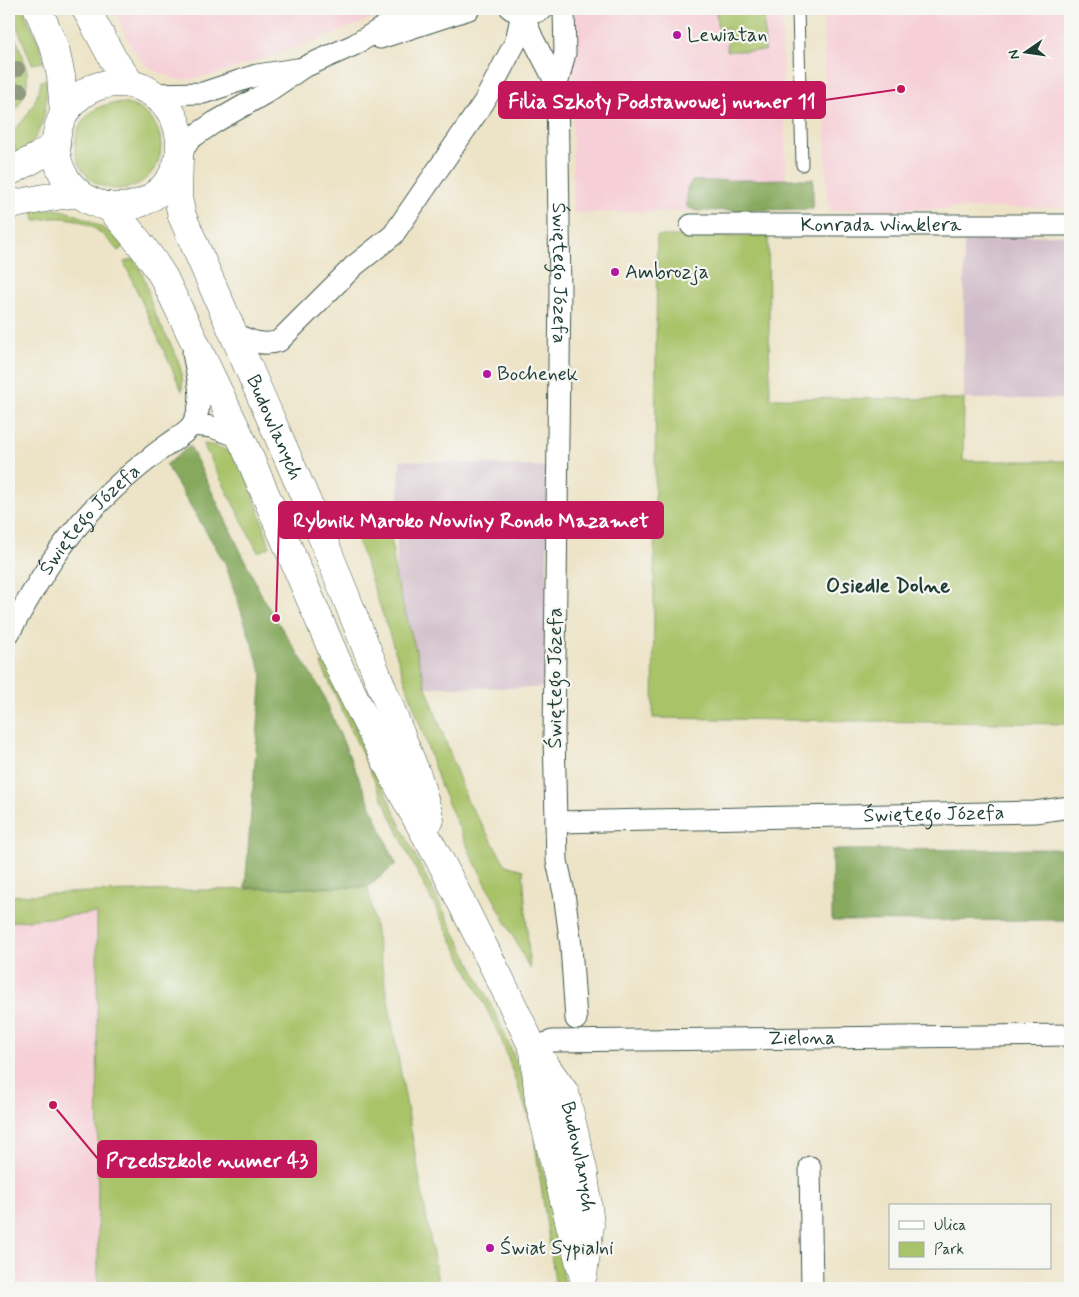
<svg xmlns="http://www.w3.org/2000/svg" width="1079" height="1297" font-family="Mynerve,sans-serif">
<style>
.built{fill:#f6cfd7}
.industrial{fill:#d1bdc9}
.green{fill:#a9c369;stroke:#64804e}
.forest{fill:#86a95d;stroke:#527348}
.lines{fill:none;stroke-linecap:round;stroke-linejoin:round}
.lane-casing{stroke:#3e564a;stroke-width:13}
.street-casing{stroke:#3e564a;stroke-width:23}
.secondary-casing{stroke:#3e564a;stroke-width:29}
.lane{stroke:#fff;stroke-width:11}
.street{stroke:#fff;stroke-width:21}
.secondary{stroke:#fff;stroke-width:28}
.tree{fill:#8f9a7e}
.poi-dot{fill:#b5179e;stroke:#f6f6f2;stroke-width:2}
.labels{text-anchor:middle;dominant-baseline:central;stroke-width:4.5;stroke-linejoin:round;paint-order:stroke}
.poi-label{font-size:20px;fill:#1f3d34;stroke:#f6f6f2;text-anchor:start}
.street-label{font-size:20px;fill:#1f3d34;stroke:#f6f6f2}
.neighbourhood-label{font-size:21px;font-weight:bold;fill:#1f3d34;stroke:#f6f6f2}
.leader{fill:none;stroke:#c2185b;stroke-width:2}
.callout-dot{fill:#c2185b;stroke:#f6f6f2;stroke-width:2}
.callout{fill:#c2185b;stroke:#c2185b;stroke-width:2}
.callout-label{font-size:21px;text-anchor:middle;font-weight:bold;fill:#fff}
</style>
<rect width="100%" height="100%" fill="#f6f6f2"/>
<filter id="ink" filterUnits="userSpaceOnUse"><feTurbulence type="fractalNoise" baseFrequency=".02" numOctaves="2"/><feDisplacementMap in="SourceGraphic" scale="10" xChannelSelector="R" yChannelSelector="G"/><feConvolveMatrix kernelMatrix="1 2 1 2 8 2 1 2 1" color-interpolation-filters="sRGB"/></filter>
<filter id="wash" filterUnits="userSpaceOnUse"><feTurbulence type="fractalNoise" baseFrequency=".0096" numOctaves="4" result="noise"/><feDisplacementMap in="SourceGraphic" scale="20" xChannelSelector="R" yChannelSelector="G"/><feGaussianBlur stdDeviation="1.12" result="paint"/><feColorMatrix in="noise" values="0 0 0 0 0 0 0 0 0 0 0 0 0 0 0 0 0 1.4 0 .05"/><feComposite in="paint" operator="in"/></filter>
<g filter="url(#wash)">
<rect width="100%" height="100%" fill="#ede4c8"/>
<g class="built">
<path d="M115 9H392L359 24 299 47 213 75 183 80 176 79 153 70 141 60 128 41Z"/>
<path d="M572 9H781L786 178 813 179V209L573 213Z"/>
<path d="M823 9H1070V207L830 210 827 197Z"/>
<path d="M97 913 98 1288H9V922Z"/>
</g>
<g class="industrial">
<path d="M1070 235V399H964V236Z"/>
<path d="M400 460 548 467 546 686 536 688 426 687 396 579Z"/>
</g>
<g class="green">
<path d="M10 9H23L40 46 44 62 32 64Z"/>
<path d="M696 9H764L765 51H727L728 29H718L716 12 695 11Z"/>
<path d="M9 23C25 63 41 80 9 118Z"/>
<path d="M46 79C48 110 43 137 18 156L9 135C26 120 37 103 41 81Z"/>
<circle cx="118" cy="146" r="43"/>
<path d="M56 209C81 214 107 227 124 246L118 251C95 222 71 212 35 221L33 210Z"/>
<path d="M657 236H768L770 398 964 399 963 461H1070V724L653 718Z"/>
<path d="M134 259C148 279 147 295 156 316 167 340 186 364 182 391L124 262Z"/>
<path d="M203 444C214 445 224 448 232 454 247 466 264 527 270 547L258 552Z"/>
<path d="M391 536 396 579 426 687 467 800 506 865 523 870 530 969 472 857 441 787 357 538Z"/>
<path d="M326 661C359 732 389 805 425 875 466 956 510 1032 537 1120L530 1121 501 1039 480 995 410 858 321 664Z"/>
<path d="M368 887 439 1288H98L97 913 9 922V896L88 892Z"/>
<path d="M534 1138 557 1222 565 1288H556Z"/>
</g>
<g class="forest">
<path d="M786 179H813V209L696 211 687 207V188L692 181Z"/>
<path d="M190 446 265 602 320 688 396 864 368 887 245 888 262 674 225 563 166 465Z"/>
<path d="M1070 849V920L832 921V850Z"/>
</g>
</g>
<g filter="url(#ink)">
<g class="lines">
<defs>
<path id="lane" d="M798 9 802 165"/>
<g id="street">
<path d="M511 9C522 14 532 15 543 9"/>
<path id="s1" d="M564 9 565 53 557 85 560 291 554 732 556 822 557 861 564 893 571 946 576 1019"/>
<path d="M522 13 533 39 557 85"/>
<path d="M380 38 469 9"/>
<path d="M154 94 203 93 257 75 297 69"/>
<path d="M179 156 190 139 215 122 264 94 302 68 354 45 400 17 417 9"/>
<path id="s2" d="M691 225H1070"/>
<path d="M233 333C248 340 262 347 279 341L354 266 393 235 484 102 516 41 522 13"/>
<path d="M193 425 212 427 240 437"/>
<path id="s3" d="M9 633C36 585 62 538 103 499 119 483 137 468 155 454 163 447 189 432 193 423 206 401 197 376 193 353"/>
<path id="s4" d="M556 822 1035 812 1070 807"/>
<path id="s5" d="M533 1048 552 1041 1070 1035"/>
<path d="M810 1167 812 1288"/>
</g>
<g id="secondary">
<path d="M38 9 55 49 61 76 64 114"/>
<path d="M86 9 113 59 131 84"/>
<circle cx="118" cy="145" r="62"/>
<path id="s6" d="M179 156 178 198 182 216 319 529 418 778 430 820"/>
<path d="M9 172 39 156 56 144"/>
<path d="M9 205 55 196 79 193"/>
<path id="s7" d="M108 206C129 229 148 251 164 278L246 449 342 673 399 787 443 866 501 981 533 1048 565 1093 584 1174 590 1225 583 1275"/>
<path d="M534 1050 539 1101 580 1264"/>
</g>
</defs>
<use href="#lane" class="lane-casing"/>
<use href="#street" class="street-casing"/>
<use href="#secondary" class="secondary-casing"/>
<use href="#lane" class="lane"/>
<use href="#street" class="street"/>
<use href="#secondary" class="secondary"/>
</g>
<g class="tree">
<circle cx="17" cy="69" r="8"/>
<circle cx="20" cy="91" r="8"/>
</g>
</g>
<g class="poi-dot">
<circle cx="677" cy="35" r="5"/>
<circle cx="615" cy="272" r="5"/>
<circle cx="487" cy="374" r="5"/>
<circle cx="490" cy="1248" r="5"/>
</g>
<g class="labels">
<g class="poi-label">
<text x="687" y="35">Lewiatan</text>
<text x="625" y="272">Ambrozja</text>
<text x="497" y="374">Bochenek</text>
<text x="500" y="1248">Świat Sypialni</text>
</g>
<g class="street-label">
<text stroke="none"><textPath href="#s2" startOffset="190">Konrada Winklera</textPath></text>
<text stroke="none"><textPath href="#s1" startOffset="265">Świętego Józefa</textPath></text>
<text stroke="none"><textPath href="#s6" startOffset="291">Budowlanych</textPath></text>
<text stroke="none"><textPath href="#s3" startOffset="140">Świętego Józefa</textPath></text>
<text transform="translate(555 678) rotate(-90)">Świętego Józefa</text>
<text stroke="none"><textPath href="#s4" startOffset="378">Świętego Józefa</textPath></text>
<text stroke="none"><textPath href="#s5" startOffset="270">Zielona</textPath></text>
<text stroke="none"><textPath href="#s7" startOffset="1066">Budowlanych</textPath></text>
</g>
<g class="neighbourhood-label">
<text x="888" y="586">Osiedle Dolne</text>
</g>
</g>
<path class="leader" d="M901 89L825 100M276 618L279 520M53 1105L98 1159"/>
<g class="callout-dot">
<circle cx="901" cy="89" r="5"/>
<circle cx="276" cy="618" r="5"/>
<circle cx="53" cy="1105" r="5"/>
</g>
<g class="callout">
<rect x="499" y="82" width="326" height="36" rx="5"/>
<rect x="279" y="502" width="384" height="36" rx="5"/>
<rect x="98" y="1141" width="218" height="36" rx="5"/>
</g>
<g class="callout-label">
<text x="662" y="108">Filia Szkoły Podstawowej numer 11</text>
<text x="471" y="527">Rybnik Maroko Nowiny Rondo Mazamet</text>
<text x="207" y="1167">Przedszkole numer 43</text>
</g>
<rect width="1079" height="1297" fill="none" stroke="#f6f6f2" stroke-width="30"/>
<rect x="889" y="1204" width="162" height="65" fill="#f6f6f2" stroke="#a0aca6"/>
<rect x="899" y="1221" width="25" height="8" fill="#ffffff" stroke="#a0aca6"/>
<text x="934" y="1230" font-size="15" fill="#1f3d34">Ulica</text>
<rect x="899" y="1242" width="25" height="15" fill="#a9c369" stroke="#a0aca6"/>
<text x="934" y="1254" font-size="15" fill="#1f3d34">Park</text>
<g transform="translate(1026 52) rotate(257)" stroke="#f6f6f2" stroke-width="4" paint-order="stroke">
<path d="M0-4L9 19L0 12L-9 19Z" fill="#1f3d34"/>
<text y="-8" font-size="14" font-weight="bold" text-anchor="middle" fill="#1f3d34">N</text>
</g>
</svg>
